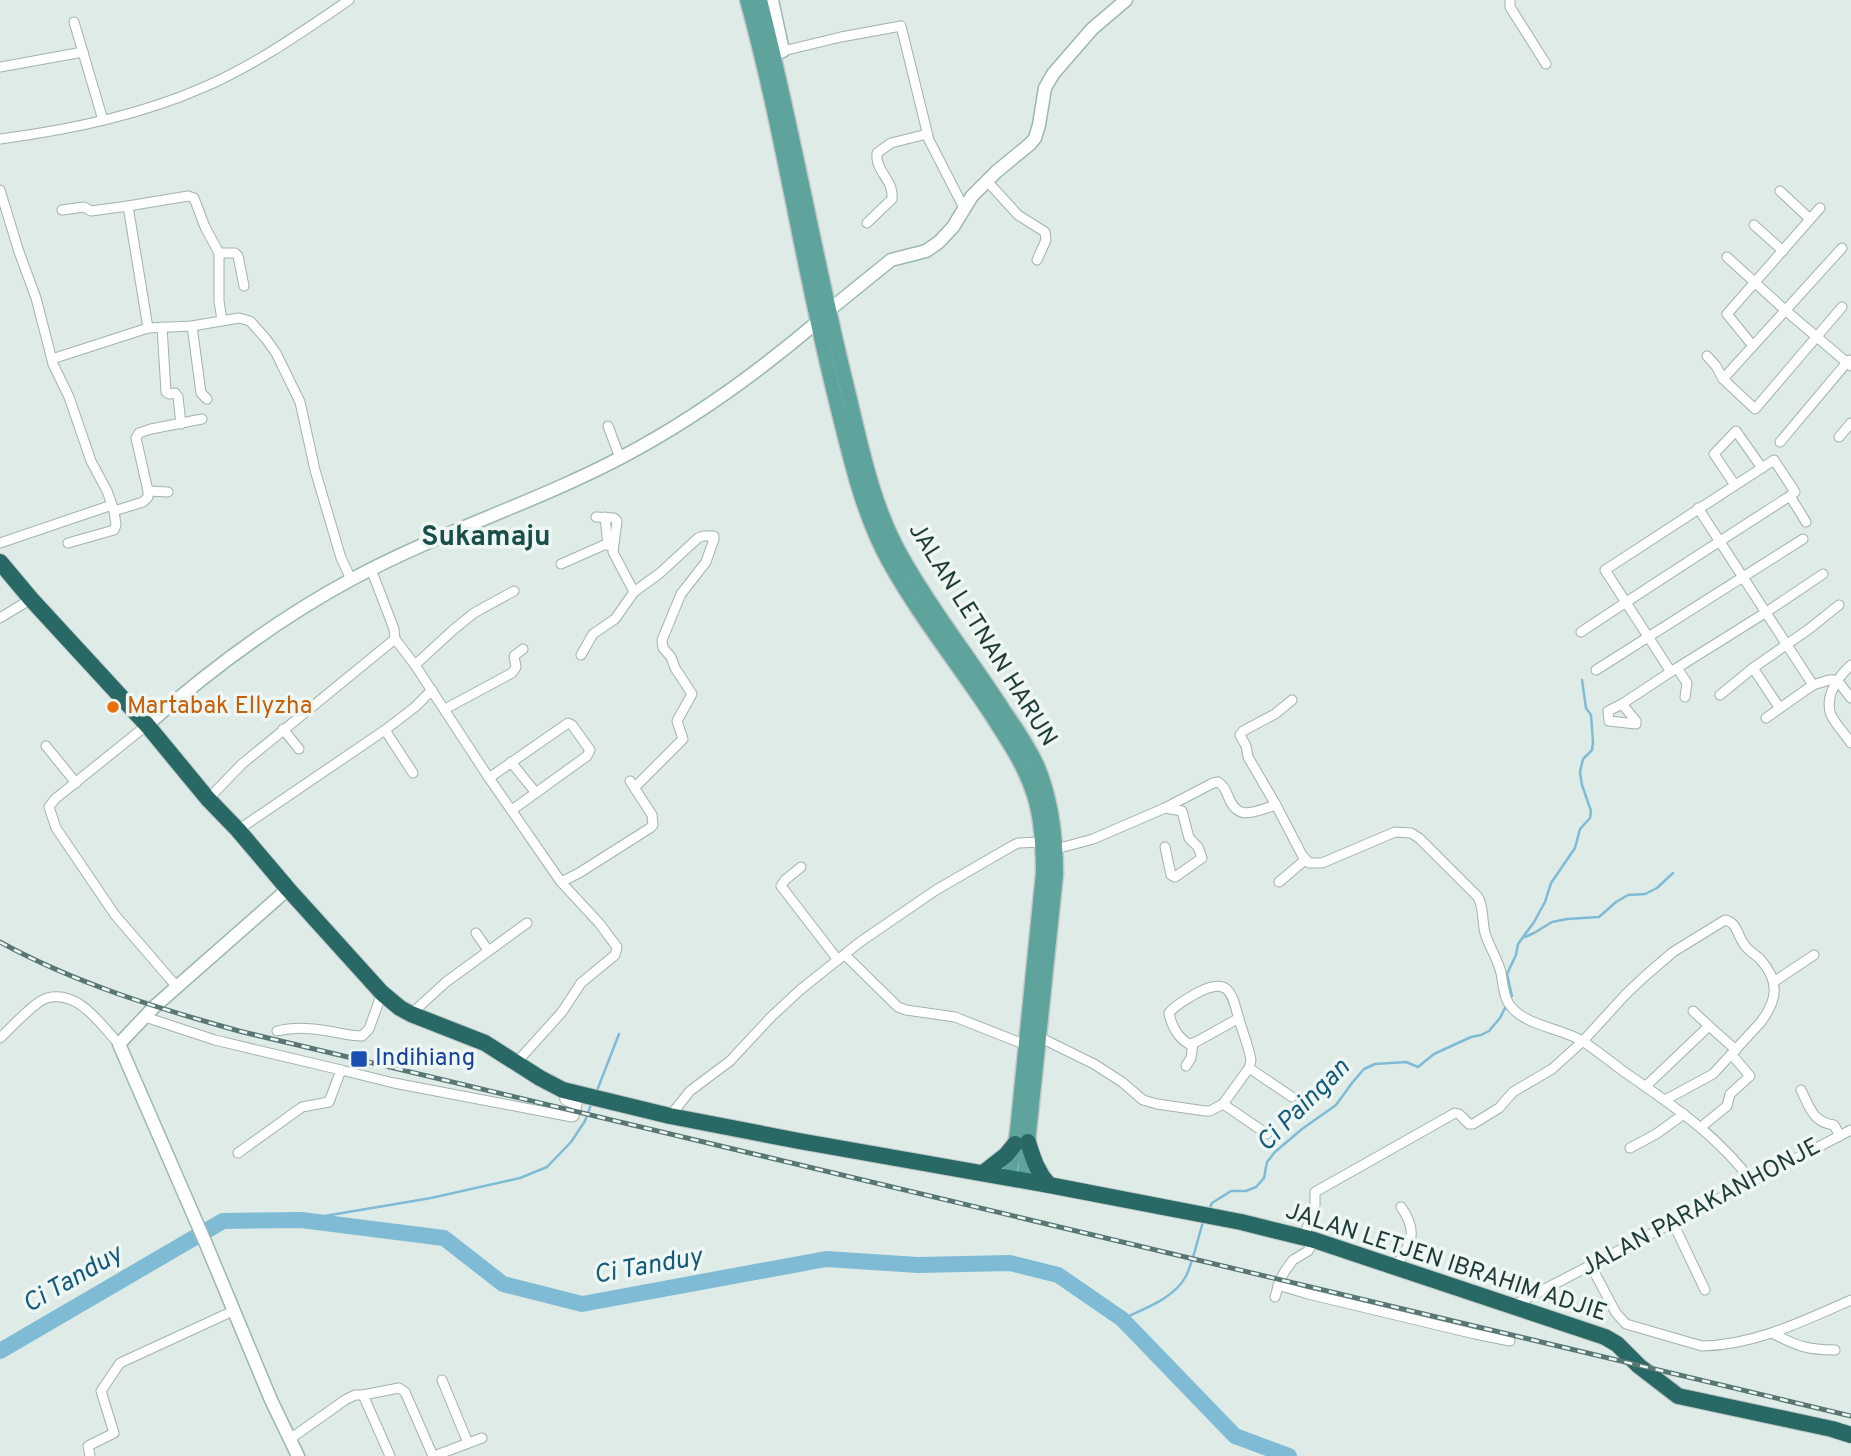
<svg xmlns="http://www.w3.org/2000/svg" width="1851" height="1456" font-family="Overpass,sans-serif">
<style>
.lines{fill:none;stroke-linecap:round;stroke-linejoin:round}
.stream{stroke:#80bbd5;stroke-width:2.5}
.river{stroke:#80bbd5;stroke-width:16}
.street-casing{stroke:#a1b3af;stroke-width:11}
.secondary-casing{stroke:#9cb7b1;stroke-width:15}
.primary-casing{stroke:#c0c8c7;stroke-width:17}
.highway-casing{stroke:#c0c8c7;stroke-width:18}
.street{stroke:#fff;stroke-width:9}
.secondary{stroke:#fff;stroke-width:12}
.primary{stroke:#5ea49d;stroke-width:14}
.highway{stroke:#286966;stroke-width:16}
.rail-casing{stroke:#587774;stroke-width:5}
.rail{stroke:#eef7f4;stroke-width:2.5;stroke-dasharray:8;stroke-linecap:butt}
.food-dot{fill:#e8710a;stroke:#eef7f4;stroke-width:2.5}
.transit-dot{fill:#1a4fb4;stroke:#eef7f4;stroke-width:2.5}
.labels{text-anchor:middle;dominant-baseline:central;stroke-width:7;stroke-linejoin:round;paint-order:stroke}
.street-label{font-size:24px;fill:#1e3b38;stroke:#eef7f4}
.food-label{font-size:24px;fill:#c56008;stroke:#eef7f4;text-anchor:start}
.transit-label{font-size:24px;fill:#164399;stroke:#eef7f4;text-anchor:start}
.water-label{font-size:26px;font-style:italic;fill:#145a7b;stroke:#eef7f4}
.quarter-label{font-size:28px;font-weight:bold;fill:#194e4a;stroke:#eef7f4}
</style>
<rect width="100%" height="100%" fill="#deebe7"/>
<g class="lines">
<g class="stream">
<path d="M1525 937 1534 933 1552 922 1567 919 1599 917 1616 902 1628 895 1645 894 1657 888 1673 873"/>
<path d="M1510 998 1512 996 1507 974 1516 955 1518 944 1534 922 1545 902 1551 883 1575 848 1580 829 1590 818 1591 811 1582 785 1580 772 1583 759 1592 750 1593 742 1591 715 1586 708 1582 680"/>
<path d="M596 1093 619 1034"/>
<path d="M1209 1210 1212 1203 1231 1191H1246L1256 1187 1264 1178 1267 1162 1275 1152 1302 1129 1336 1105 1352 1083 1364 1069 1375 1064 1406 1062 1418 1067 1434 1054 1471 1037 1481 1035 1489 1031 1500 1018 1507 1004"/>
<path d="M301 1220 431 1198 520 1178 547 1167 571 1142 585 1121 592 1102"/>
<path d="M1122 1319C1143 1309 1174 1299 1186 1276 1193 1262 1198 1238 1203 1222"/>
</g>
<path class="river" d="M0 1351 223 1221 301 1220 444 1238 503 1284 582 1304 826 1259 918 1265 1010 1263 1058 1275 1122 1319 1235 1436 1289 1456"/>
<defs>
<g id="street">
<path d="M1510 0V7L1546 64"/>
<path d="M74 22 103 120"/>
<path d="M783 51 841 37 901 26 929 140 964 208"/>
<path d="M0 67 83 52"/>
<path d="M0 139C69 130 138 116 202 88 254 66 302 32 349 0"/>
<path d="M987 181 1018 215 1045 232 1046 240 1037 260"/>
<path d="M0 190 19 252 36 298 53 364 69 397 91 461 107 491 112 505 0 543"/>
<path d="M1780 191 1810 219"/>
<path d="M62 210 84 207 91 211 128 206"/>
<path d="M867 223 892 199C894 179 875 172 877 153L891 143 927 134"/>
<path d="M1754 225 1783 251"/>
<path d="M219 253H235L238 256 244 286"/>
<path d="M1727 257 1785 310 1851 366"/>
<path d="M192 326 201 393 207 399"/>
<path d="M162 327 166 392 169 394 175 393 178 397 181 424"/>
<path d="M148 328 128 206 188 196 194 198 205 227 219 253V301L222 320"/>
<path d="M1753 346 1727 314 1820 208"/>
<path d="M1707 356 1716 366 1723 379 1755 409 1842 307"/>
<path d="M52 359 148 328 192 326 239 318 250 321 266 339 276 353 300 402 315 470 341 558 351 579"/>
<path d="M1723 379 1842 248"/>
<path d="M608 426 620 458"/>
<path d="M1839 437 1851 423"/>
<path d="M1780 442 1849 360"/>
<path d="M1735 485 1714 454 1736 431 1762 468"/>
<path d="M148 491 168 492"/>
<path d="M1790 496 1806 522"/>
<path d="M112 505 114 511 143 502 148 497V491L136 438 139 433 151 429 202 419"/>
<path d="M1698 508 1813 685 1829 680H1837L1851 698"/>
<path d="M596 517 614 518 617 521 613 552 634 592"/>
<path d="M605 517 608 545"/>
<path d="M68 543 114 530 116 525 114 511"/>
<path d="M561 564 604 545H608L612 547"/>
<path d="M371 569 394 629 395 639 415 665 489 778 561 882 599 923 617 947 615 955 581 983 562 1012 516 1063"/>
<path d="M0 618 31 599"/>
<path d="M1581 632C1650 586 1720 541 1790 496L1795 492 1774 460 1605 570C1627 604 1649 638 1671 672"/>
<path d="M581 655 593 634 615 619 634 592 660 573 698 538 703 536H714V539L706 562 681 594 662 640 663 648 671 657 675 668 692 694 677 721 683 739 635 787"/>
<path d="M415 665 453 630 474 613 514 591"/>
<path d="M1851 665C1838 677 1824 696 1831 715 1836 725 1845 734 1851 743"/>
<path d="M1753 668 1809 629 1839 605"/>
<path d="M1596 670 1803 539"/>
<path d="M1720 695 1753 668 1779 707"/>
<path d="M1685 697 1687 683 1677 668 1765 613 1823 574"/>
<path d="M1622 704 1608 711 1609 721 1636 724V721L1622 704 1675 669"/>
<path d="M445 709 512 673 516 667 514 656 523 649"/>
<path d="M1766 718 1813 685"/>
<path d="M147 725 55 799 49 807 56 828 115 915 177 987"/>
<path d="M283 729 299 749"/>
<path d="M385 730 413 773"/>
<path d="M46 746 76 783"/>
<path d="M511 762 536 793"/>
<path d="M489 778 568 723 572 725 590 750 587 756 512 810"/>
<path d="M208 799 242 764 395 639"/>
<path d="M1276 805 1248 757 1246 746 1240 735 1243 731 1275 714 1292 700"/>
<path d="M1165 808 1182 811 1189 838 1198 847 1202 858 1175 877 1171 875 1165 847"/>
<path d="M238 830 385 730 415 707 432 690"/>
<path d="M1056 849 1093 839 1165 808 1213 783 1218 782C1224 786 1225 789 1228 796 1238 823 1255 811 1276 805L1302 855 1309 863H1322L1395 832 1411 833 1419 838 1478 897C1484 908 1482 921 1485 933 1489 947 1498 959 1501 973 1503 983 1503 995 1509 1004 1525 1027 1561 1027 1584 1042 1597 1051 1610 1061 1623 1071 1670 1104 1717 1134 1752 1182"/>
<path d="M801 867 785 880 781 886 838 960"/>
<path d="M561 882 579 873 650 828 653 825 652 815 630 781"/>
<path d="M1279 882 1305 860"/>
<path d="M476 933 488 950"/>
<path d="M845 955 898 1007 906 1010 955 1017 1026 1045"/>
<path d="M1775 981 1814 955"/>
<path d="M411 1014 446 982 527 923"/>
<path d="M145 1017 215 1040 341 1070 329 1102 302 1107 238 1153"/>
<path d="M1709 1026 1736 1050"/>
<path d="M277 1031C293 1027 312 1028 328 1031 340 1033 350 1036 362 1036L369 1029 382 993"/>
<path d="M1039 1037 1094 1064 1122 1082 1143 1100 1157 1104 1205 1111H1210L1223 1104 1249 1068 1251 1060C1249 1048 1244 1035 1240 1023 1232 995 1231 974 1195 994 1186 1000 1176 1004 1169 1013 1171 1025 1178 1038 1189 1044L1196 1042 1239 1018"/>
<path d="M0 1038C10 1029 35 1001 47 998 79 990 100 1024 119 1044"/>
<path d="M1186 1066 1191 1058 1193 1043"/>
<path d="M1249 1068 1292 1097"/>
<path d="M341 1070 394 1083 572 1117 574 1116 577 1105 565 1100 563 1090"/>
<path d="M1646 1086 1709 1026 1693 1011"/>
<path d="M1801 1090C1810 1107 1812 1122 1834 1125L1840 1136"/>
<path d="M1223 1104 1267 1134"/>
<path d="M670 1116 690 1091 730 1061 771 1017 800 990 860 942 936 890 1012 846 1018 843 1043 842"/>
<path d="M1701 1127 1727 1106 1730 1094 1750 1076 1732 1055"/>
<path d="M1630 1148 1656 1134 1684 1114"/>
<path d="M1673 1223 1705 1290"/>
<path d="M1304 1237 1315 1205V1192L1455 1113 1459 1114 1469 1124H1473L1499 1108 1513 1092 1552 1069 1583 1041 1626 994 1644 977 1673 952 1725 920C1737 922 1737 935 1744 944 1748 951 1755 954 1760 959 1780 981 1778 1000 1760 1023L1713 1074 1665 1100"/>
<path d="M1591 1266 1616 1313 1626 1324 1702 1346C1755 1345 1803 1321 1851 1300"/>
<path d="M1395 1267C1411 1245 1419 1232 1401 1207"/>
<path d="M1278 1285 1308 1294 1475 1334 1510 1341"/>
<path d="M1275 1297 1280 1280 1285 1271 1293 1260 1308 1251 1314 1240"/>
<path d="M1514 1305 1851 1130"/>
<path d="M1772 1333C1797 1346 1807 1350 1835 1350"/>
<path d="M442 1380 468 1443"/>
<path d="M363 1395 390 1456"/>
<path d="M290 1439 345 1400 355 1395H363L399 1388 405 1392 433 1456"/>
<path d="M90 1456 88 1446 114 1433 101 1391 120 1363 233 1311"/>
<path d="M434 1456 482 1438"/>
</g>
<g id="secondary">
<path d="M766 56 783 51 772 0"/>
<path d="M828 311 891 260 926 251 939 242 953 227 972 196 996 172 1030 144 1035 138 1039 125 1045 88 1053 74 1092 29 1126 0"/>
<path d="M147 725C211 669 279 618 354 578 440 532 534 503 620 458 691 421 756 374 816 323"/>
<path d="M288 889 154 1007 119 1044 206 1244 271 1400 298 1456"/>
</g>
<g id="primary">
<path d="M747 0C783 131 802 265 835 397 849 453 861 511 889 562 919 616 958 664 992 716 1008 741 1025 766 1034 795 1042 820 1043 847 1043 873L1017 1132 1009 1177"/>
<path d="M760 0C793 128 815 258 847 387 861 444 872 505 902 557 932 611 971 659 1004 711 1016 728 1028 746 1037 765 1052 800 1056 837 1056 874L1024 1181"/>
</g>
<g id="highway">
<path d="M0 562 31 599 147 725 208 799 238 830 288 889 382 993 400 1008 411 1014 485 1043 540 1078 563 1090 670 1116 799 1141 1049 1185 1241 1222 1314 1240 1605 1337 1617 1344 1639 1366 1678 1396 1832 1429 1851 1435"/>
<path d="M1028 1142C1033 1158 1037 1172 1049 1185"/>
<path d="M983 1173 1006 1155 1015 1144"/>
</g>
</defs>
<use href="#street" class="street-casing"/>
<use href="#secondary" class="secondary-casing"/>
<use href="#primary" class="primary-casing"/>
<use href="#highway" class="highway-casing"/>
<use href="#street" class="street"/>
<use href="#secondary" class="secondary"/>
<use href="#primary" class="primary"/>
<use href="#highway" class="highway"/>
<defs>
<path id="rail" d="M0 942C74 983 157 1008 239 1031L1851 1416"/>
</defs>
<use href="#rail" class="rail-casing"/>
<use href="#rail" class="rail"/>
</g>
<circle class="food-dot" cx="113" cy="707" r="7"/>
<rect class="transit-dot" x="350" y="1050" width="18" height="18" rx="3.5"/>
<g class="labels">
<g class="street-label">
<text transform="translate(982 635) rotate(58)">JALAN LETNAN HARUN</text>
<text transform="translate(1701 1208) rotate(-28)">JALAN PARAKANHONJE</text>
<text transform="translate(1446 1263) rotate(18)">JALAN LETJEN IBRAHIM ADJIE</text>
</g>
<g class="food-label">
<text x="127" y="707">Martabak Ellyzha</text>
</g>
<g class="transit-label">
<text x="375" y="1059">Indihiang</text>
</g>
<g class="water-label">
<text transform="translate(1304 1106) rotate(-45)">Ci Paingan</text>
<text transform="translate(648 1267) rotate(-10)">Ci Tanduy</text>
<text transform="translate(73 1280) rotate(-30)">Ci Tanduy</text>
</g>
<g class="quarter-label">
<text x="486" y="538">Sukamaju</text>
</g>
</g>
</svg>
